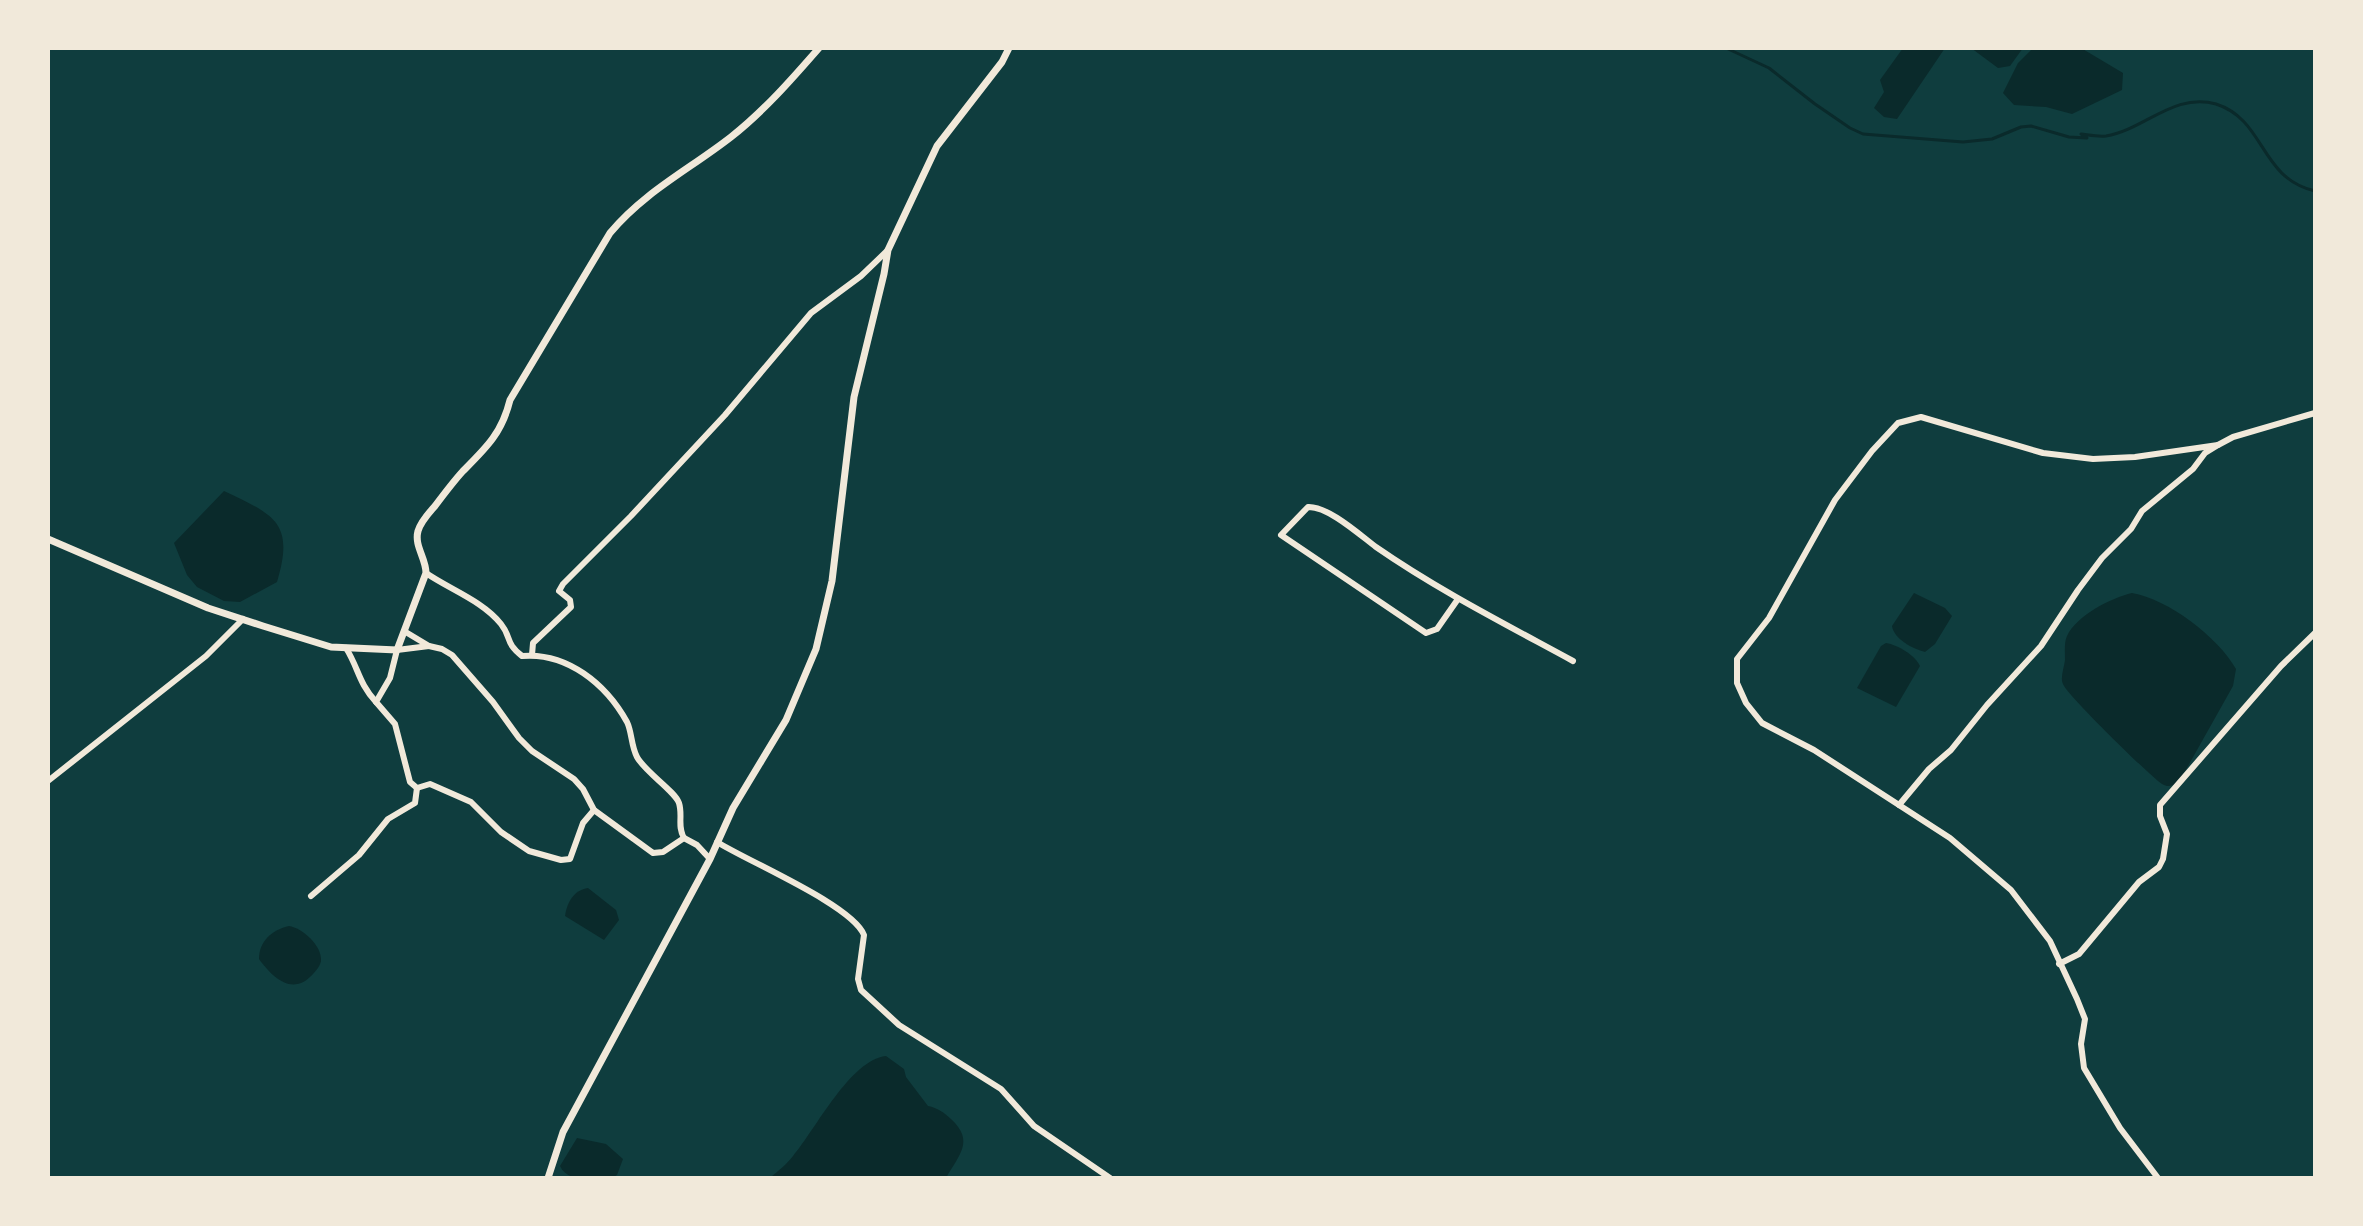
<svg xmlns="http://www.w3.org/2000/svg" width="2363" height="1226" font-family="'DM Sans',sans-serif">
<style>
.water{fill:#0a2a2b}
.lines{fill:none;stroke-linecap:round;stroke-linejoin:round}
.stream{stroke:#0a2a2b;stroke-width:3}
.minor{stroke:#f1e9da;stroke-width:6}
.tertiary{stroke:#f1e9da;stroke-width:7}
</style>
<rect width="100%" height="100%" fill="#0f3d3e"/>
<g class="water">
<path d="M1903 48H1945L1897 119 1884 117 1874 108 1884 92 1880 80Z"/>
<path d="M1971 48H2023L2010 66 1998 68Z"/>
<path d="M2081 48 2123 73 2122 90 2072 114 2046 107 2014 105 2003 93 2018 63 2032 49Z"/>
<path d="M224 491C274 515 295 522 277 582L240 602 224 601 197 587 187 575 174 543Z"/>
<path d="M1914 593 1945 608 1952 616 1935 644 1925 652C1913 649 1894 639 1892 626Z"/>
<path d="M2132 593C2168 599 2218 637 2236 669L2233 686 2183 775 2174 785C2168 786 2168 787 2162 784 2150 776 2066 694 2063 684 2060 678 2064 668 2065 660 2065 653 2064 642 2067 636 2077 615 2111 598 2132 593Z"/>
<path d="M1886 643C1898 645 1915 655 1920 666L1896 707 1857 688 1881 646Z"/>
<path d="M588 888 616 910 619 920 604 940 565 916C567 902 574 890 588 888Z"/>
<path d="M289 926C302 928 322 945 321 961 320 967 314 973 310 977 291 995 272 977 259 959 259 941 272 930 289 926Z"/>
<path d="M886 1056 904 1069 906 1077 928 1106C938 1108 943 1112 951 1119 975 1141 959 1155 946 1178H770C778 1171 787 1164 793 1156 816 1129 850 1060 886 1056Z"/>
<path d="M577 1138 606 1144 623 1159 617 1175 612 1178C595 1178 568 1184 560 1166Z"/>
</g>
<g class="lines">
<path class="stream" d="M1726 48 1769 68 1815 104 1850 128 1863 134 1963 142 1992 139 2021 127 2031 126 2069 137 2087 138 2081 134C2089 135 2098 137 2106 136 2144 130 2174 92 2216 104 2266 120 2259 178 2315 191"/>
<g class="minor">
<path d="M426 573C449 589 483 601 501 624 512 638 505 643 522 656 567 652 606 684 627 722 632 732 631 746 637 757 645 772 675 791 679 803 683 816 677 826 684 838"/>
<path d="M1458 599 1437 629 1426 633 1281 535 1308 507C1328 506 1360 535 1376 547 1438 590 1507 625 1573 661"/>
<path d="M404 631 429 646 442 649 452 655 493 702 519 738 532 751 574 779 583 789 594 810 653 853 663 852 684 838 697 845 710 859"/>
<path d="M429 646 397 650 390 678 376 702 395 724 410 782 417 788 430 784 471 802 501 832 529 851 561 860 570 859 583 823 594 810"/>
<path d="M346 648C359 669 358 682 376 702"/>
<path d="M532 655 533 643 571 607 570 600 559 591 563 584 631 516 725 415 811 313 861 276 888 250"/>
<path d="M48 781 206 656 243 619"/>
<path d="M1899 805 1929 769 1951 750 1987 705 2041 646 2078 590 2102 558 2131 529 2142 511 2193 469 2205 453 2218 445 2233 437 2315 413"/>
<path d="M717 842C749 862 852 905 864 935L858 979 861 990 899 1025 1001 1089 1034 1126 1110 1178"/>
<path d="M311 896 359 855 388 819 415 803 417 788"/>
<path d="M2059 964 2079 954 2139 882 2159 867 2163 859 2167 834 2160 816V805L2281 666 2315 633"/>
<path d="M2158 1178 2120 1128 2084 1068 2081 1044 2085 1019 2077 999 2050 941 2011 890 1950 838 1814 750 1762 723 1746 703 1737 683V659L1769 618 1835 500 1872 451 1898 423 1921 417 2043 453 2093 459 2135 457 2218 445"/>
</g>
<g class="tertiary">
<path d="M48 539 208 608 263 626 331 647 397 650 426 573C426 558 414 546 418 531 421 521 429 513 435 506 444 494 453 482 463 471 486 448 502 433 510 400L610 233C644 192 690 169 731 137 764 111 792 79 819 48"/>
<path d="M548 1178 563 1132 710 859 733 808 786 720 816 649 832 581 854 397 884 274 888 250 937 146 1002 62 1009 48"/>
</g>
</g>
<rect width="2363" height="1226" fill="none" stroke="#f1e9da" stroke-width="100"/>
</svg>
